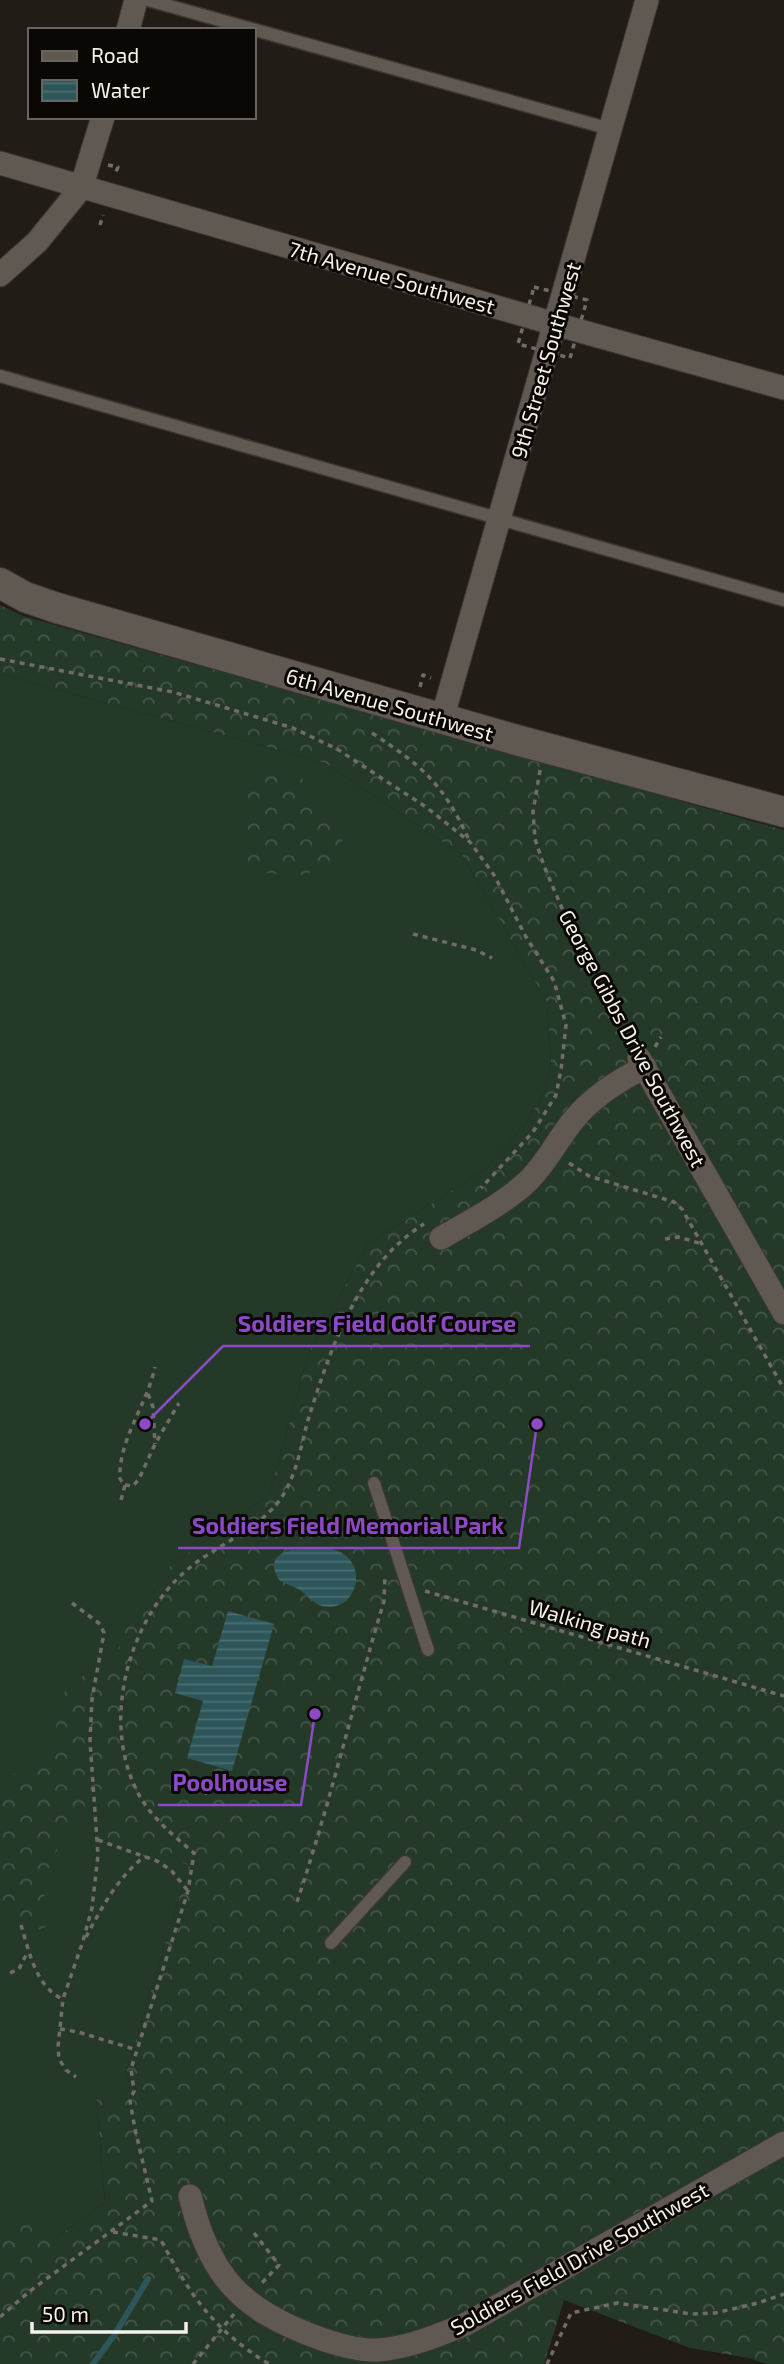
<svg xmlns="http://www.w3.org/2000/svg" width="784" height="2364" font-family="'Exo 2',sans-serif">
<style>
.grass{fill:#253929}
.forest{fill:url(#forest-crowns)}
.water{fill:url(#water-rules)}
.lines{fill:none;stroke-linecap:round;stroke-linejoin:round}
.stream{stroke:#2d565a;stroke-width:6}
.service-casing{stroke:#3b3632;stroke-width:15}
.minor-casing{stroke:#3b3632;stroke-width:25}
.tertiary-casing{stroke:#3b3632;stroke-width:32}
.path{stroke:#726c67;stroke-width:3.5;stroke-dasharray:5 5;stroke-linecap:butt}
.service{stroke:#605951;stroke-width:12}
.minor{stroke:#605951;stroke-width:23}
.tertiary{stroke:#605951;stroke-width:30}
.labels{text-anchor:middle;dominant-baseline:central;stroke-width:6;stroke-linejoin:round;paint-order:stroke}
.street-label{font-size:21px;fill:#f5f1ec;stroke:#0a0705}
.leader{fill:none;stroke:#8d4ac6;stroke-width:2.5}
.callout-dot{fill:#8d4ac6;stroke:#0a0705;stroke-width:2.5}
.callout-label{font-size:23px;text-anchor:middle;font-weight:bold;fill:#8d4ac6;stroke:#0a0705;stroke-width:6;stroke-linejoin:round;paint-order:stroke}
</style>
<defs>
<pattern id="forest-crowns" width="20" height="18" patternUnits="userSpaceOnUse" patternTransform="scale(1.75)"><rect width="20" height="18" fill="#253929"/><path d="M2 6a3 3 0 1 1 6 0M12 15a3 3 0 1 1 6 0" fill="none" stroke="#455648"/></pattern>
<pattern id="water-rules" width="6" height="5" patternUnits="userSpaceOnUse" patternTransform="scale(1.75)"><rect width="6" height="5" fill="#2d565a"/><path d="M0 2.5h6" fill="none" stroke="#4c6f72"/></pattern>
</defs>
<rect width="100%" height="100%" fill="#221c16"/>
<path class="grass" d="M0 674 325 763 462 855 547 1002 551 1061 544 1093 524 1126 486 1169 368 1244 309 1352 269 1495 167 1568 189 1865 127 2070 130 2090 96 2096 105 2202 0 2278Z"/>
<g class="forest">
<path d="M0 605 23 616 784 830V2364H767L749 2358 690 2348 564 2300 544 2364H0V2230C20 2220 42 2223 61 2234L105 2202 96 2095 130 2090 127 2070 189 1865 103 1837V1787C80 1816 51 1847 45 1885 42 1902 53 1911 45 1928L33 1931 0 1916V1778L21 1772 49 1754 66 1687 86 1674 108 1677 129 1619 167 1568 269 1495 309 1352 368 1244 486 1169 524 1126 544 1093 551 1061 547 1002 462 855 325 763 0 674Z"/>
<path d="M264 774 300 775 330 826 344 843 333 866 297 876 267 873 241 857 246 788Z"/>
</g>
<g class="water">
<path d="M319 1548C374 1547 362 1615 322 1606 313 1603 307 1595 300 1590 293 1586 286 1584 280 1581 259 1549 299 1548 319 1548Z"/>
<path d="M228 1611 274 1624 232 1771 187 1758 203 1701 175 1693 184 1659 212 1666Z"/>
</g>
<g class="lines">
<path class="stream" d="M93 2364 115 2334 148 2279"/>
<defs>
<g id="service">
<path d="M148 0 610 129"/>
<path d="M0 376 784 600"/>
<path d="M374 1483 428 1650"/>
<path d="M331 1943 405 1862"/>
</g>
<g id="minor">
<path d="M128 30 136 0"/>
<path d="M0 163 555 324 784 388"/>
<path d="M0 275 37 242 81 188 103 117"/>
<path d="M442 719 647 0"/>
<path d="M639 1058 784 1313"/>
<path d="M441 1238C470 1221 502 1205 527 1182 547 1163 558 1138 576 1117 595 1095 619 1080 645 1067"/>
<path d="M190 2196C209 2275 240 2309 316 2337 335 2344 357 2351 378 2350 408 2348 439 2335 466 2324L784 2143"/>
</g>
<path id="tertiary" d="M0 583 25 597 57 608 520 741 784 812"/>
</defs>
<use href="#service" class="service-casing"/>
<use href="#minor" class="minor-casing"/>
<use href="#tertiary" class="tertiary-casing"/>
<g class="path">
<path d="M108 165 118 167 115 174"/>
<path d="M100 225 103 215"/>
<path d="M534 287 587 300 570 358 518 344Z"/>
<path d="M0 659 173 692 293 728 337 749 426 807 470 842 494 875 526 937 554 981 566 1025 561 1070 556 1095 533 1132 481 1188"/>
<path d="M420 687 423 675 431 678"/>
<path d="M372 733C422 766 443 783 469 840"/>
<path d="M540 770 533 812 535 839 544 866 567 920 630 1041"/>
<path d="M413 934 476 950 492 958"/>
<path d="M655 1047 661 1037"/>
<path d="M569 1163 589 1176 674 1202 682 1209 784 1389"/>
<path d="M665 1239 679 1237 702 1244"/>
<path d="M148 1394 153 1407 155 1444"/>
<path d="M125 1485 133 1486 139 1479 155 1444 179 1403"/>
<path d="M121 1500 125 1485 120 1479C118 1440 147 1405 155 1367"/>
<path d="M425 1591 784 1696"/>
<path d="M72 1603 100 1624 104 1633 92 1699 90 1741 98 1855 92 1908 83 1941 63 1999 58 2047 59 2059 66 2070 76 2077"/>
<path d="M206 1789 196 1780 194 1783 207 1794"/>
<path d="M98 1840 157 1861 171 1870 188 1891"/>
<path d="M297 1902C330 1803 354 1701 384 1601L385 1576"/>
<path d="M21 1925C29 1951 36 1988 63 1999"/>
<path d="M86 1937C102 1907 118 1877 145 1856"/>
<path d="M10 1973 19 1969 28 1951"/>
<path d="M60 2029 78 2032 137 2050"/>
<path d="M113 2232 161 2240C190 2296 215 2331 269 2364"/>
<path d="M254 2233 279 2265 260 2285"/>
<path d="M0 2317 30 2291 152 2201 135 2129 130 2101 134 2091 131 2069 188 1891 194 1853C173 1835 150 1817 137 1791 101 1721 128 1619 188 1569 221 1541 269 1527 288 1486 298 1466 302 1442 308 1420 330 1350 358 1265 424 1224"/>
<path d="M193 2364 234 2314"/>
<path d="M547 2364 571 2313 617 2303 691 2314 715 2313 758 2303 784 2294"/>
</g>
<use href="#service" class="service"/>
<use href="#minor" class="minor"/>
<use href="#tertiary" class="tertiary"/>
</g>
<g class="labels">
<g class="street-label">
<text transform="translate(392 277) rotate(16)">7th Avenue Southwest</text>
<text transform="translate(545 360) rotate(-74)">9th Street Southwest</text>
<text transform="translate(390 704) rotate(16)">6th Avenue Southwest</text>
<text transform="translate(633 1038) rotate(62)">George Gibbs Drive Southwest</text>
<text transform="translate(590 1623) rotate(16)">Walking path</text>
<text transform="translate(579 2258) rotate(-29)">Soldiers Field Drive Southwest</text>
</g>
</g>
<path class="leader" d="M145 1424L223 1346H530M537 1424L519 1548H178M315 1714L301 1805H158"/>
<g class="callout-dot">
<circle cx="145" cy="1424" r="7"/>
<circle cx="537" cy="1424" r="7"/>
<circle cx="315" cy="1714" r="7"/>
</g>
<g class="callout-label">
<text x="377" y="1332">Soldiers Field Golf Course</text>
<text x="348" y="1534">Soldiers Field Memorial Park</text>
<text x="230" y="1791">Poolhouse</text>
</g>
<rect x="28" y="28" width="228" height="91" fill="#0a0705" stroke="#686561" stroke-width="2"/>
<rect x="42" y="51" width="35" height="10" fill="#605951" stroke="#686561" stroke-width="2"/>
<text x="91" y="63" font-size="21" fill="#f5f1ec">Road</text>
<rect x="42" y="80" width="35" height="21" fill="url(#water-rules)" stroke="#686561" stroke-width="2"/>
<text x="91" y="98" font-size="21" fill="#f5f1ec">Water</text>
<path d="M32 2322v10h154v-10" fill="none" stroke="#f5f1ec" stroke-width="3.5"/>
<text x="42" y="2322" font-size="21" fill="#f5f1ec" stroke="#0a0705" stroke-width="5" paint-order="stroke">50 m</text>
</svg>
